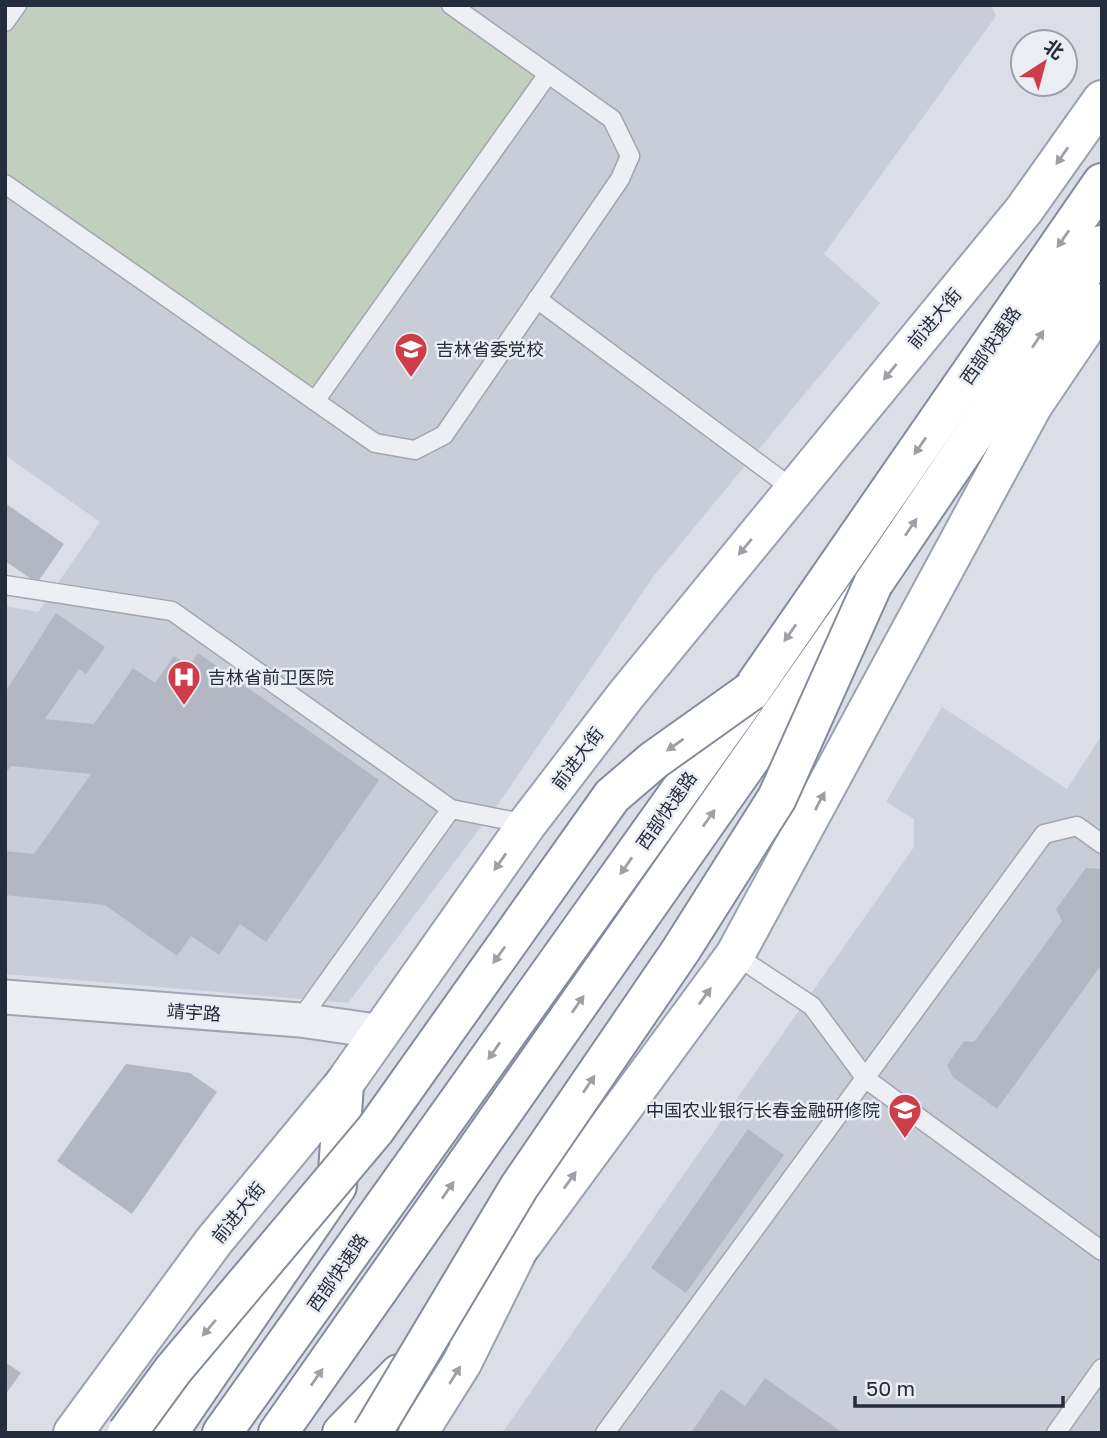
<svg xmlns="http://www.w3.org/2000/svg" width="1107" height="1438" font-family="'Golos Text','Noto Sans SC',sans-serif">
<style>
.built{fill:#c9cdd8}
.green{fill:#c0d0bc}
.building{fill:#b2b7c2}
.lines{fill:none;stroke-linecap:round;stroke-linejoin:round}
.lane-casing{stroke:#a1a5b0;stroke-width:21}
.street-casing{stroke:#a1a5b0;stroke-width:37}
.primary-casing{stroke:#9aa2b1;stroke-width:42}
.highway-casing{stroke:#838b9c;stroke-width:42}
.lane{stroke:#eeeff4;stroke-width:18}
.street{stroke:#eeeff4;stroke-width:33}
.primary{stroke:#fff;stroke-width:38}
.highway{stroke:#fff;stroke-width:38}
.highway-bridge-casing{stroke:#838b9c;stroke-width:42;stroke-linecap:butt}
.highway-bridge{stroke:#fff;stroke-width:38}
.oneway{fill:#9da0a7}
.labels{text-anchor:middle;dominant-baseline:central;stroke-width:5;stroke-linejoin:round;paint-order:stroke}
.street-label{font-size:18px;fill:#252c3c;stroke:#eaedf4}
.poi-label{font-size:18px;fill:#252c3c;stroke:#eaedf4;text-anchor:start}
</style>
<rect width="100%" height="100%" fill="#dbdee6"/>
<g class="built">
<path d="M5 5H991L996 16 824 254 880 303 653 577 499 803 348 1003 5 974V606L38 612 100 522 5 455Z"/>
<path d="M942 707 1067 789 1102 735V1433H502L914 847V819L886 802Z"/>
</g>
<path class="green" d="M17 5H451L548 74 315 401 5 184V22Z"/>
<g class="building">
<path d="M5 503 64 544 37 583 5 561Z"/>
<path d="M56 613 105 647 86 674 79 669 45 719 94 724 133 668 155 683 174 656 189 666 198 653 379 780 266 942 240 924 219 955 191 936 177 956 105 905 5 895V851L34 854 91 774 11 766 5 774V692Z"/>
<path d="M1086 868 1102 869V964L997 1109 953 1077 947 1065 964 1041 974 1042 1062 921 1056 909Z"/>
<path d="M126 1064 190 1073 217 1092 132 1214 57 1161Z"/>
<path d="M748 1129 784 1155 686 1293 651 1268Z"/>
<path d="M5 1362 21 1373 5 1395Z"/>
<path d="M765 1378 843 1433H691L721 1389 745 1406Z"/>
</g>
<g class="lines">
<defs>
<g id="lane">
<path d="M5 22 17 5"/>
<path d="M5 184 375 443 415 450 444 435 620 179 630 156 612 119 451 5"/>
<path d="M537 299 793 489"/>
<path d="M315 401 548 74"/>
<path d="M5 585 172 611 451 809 300 1020"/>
<path d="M451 809 527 824"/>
<path d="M735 955 812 1006 866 1079 1102 1251"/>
<path d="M605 1433 1044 834 1077 826 1102 844"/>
<path d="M1056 1433 1102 1368"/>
</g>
<path id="street" d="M5 997 300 1020 383 1032"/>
<g id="primary">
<path d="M73 1433 214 1241 344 1084 527 824 626 695 1024 210 1102 100"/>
<path d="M418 1433 462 1363 518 1250 735 955 1033 405 1102 303"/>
</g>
<g id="highway">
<path d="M445 1325 518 1250"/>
<path d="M168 1433 337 1186 344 1084"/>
<path d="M222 1433 751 691 1102 183"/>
<path d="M278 1433 873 584 1102 245"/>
<path d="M342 1433 399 1374"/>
</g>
</defs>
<use href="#lane" class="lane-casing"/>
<use href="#street" class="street-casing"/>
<use href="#primary" class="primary-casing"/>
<use href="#highway" class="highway-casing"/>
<use href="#lane" class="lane"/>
<use href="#street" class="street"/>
<use href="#primary" class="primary"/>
<use href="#highway" class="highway"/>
<defs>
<g id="highway-bridge">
<path d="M127 1433 173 1370 375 1130 612 796 654 760 751 691"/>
<path d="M372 1433 519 1187 681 950 777 798 873 584"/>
</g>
</defs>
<use href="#highway-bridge" class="highway-bridge-casing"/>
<use href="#highway-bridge" class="highway-bridge"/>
</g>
<defs><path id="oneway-solid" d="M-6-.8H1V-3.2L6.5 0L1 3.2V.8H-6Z" transform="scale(1.75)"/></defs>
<g class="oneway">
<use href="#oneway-solid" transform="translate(1062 156) rotate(125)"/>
<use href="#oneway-solid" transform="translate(1063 239) rotate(125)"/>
<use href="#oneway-solid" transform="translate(1038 339) rotate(-56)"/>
<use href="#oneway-solid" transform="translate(890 372) rotate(129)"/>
<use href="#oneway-solid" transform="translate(920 446) rotate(125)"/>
<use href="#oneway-solid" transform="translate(911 527) rotate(-56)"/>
<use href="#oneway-solid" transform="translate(745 547) rotate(130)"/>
<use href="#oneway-solid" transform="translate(790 633) rotate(125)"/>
<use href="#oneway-solid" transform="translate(675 745) rotate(145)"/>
<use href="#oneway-solid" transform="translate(820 801) rotate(-62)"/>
<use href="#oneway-solid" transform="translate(709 818) rotate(-55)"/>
<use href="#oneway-solid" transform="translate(500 862) rotate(125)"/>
<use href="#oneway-solid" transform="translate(626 866) rotate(125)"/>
<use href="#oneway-solid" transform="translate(499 955) rotate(126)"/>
<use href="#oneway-solid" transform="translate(705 996) rotate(-54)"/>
<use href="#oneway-solid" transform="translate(578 1004) rotate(-55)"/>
<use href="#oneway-solid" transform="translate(494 1051) rotate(125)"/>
<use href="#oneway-solid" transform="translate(589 1084) rotate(-56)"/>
<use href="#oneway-solid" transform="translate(570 1180) rotate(-54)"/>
<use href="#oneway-solid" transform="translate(448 1190) rotate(-55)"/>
<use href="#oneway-solid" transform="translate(209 1328) rotate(130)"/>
<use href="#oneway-solid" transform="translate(455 1375) rotate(-58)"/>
<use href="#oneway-solid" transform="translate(317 1377) rotate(-55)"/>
</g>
<defs>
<symbol id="university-pin" viewBox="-11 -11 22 30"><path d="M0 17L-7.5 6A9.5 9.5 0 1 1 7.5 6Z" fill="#ce3d49" stroke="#eaedf4"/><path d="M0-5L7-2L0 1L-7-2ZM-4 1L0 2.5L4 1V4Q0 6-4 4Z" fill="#fff"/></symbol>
<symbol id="hospital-pin" viewBox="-11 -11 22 30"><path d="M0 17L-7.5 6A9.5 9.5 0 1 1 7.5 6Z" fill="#ce3d49" stroke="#eaedf4"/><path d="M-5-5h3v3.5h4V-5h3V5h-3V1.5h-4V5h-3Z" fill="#fff"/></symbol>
</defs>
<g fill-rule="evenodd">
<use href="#university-pin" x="392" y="330" width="38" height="52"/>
<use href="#hospital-pin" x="165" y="658" width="38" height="52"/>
<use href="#university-pin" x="886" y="1091" width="38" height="52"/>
</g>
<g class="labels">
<g class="street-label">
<text transform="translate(934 318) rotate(-50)">前进大街</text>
<text transform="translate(990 345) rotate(-55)">西部快速路</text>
<text transform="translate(577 758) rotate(-53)">前进大街</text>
<text transform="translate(666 810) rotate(-55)">西部快速路</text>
<text transform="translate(194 1012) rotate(4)">靖宇路</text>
<text transform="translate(238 1212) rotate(-51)">前进大街</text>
<text transform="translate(337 1272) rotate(-55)">西部快速路</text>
</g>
<g class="poi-label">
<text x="436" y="349">吉林省委党校</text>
<text x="208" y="677">吉林省前卫医院</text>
<text x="880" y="1110" text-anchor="end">中国农业银行长春金融研修院</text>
</g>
</g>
<rect width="1107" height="1438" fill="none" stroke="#252c3c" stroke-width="14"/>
<g transform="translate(1044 63) rotate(36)"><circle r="33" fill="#eaedf4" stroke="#9ba0aa" stroke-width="2"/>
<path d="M0-5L12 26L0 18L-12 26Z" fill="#ce3d49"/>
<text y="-10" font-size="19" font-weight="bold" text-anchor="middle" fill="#252c3c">北</text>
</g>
<path d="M855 1396v10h208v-10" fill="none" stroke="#252c3c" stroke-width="3.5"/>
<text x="866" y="1396" font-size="21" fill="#252c3c" stroke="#eaedf4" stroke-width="5" paint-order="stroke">50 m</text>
</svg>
